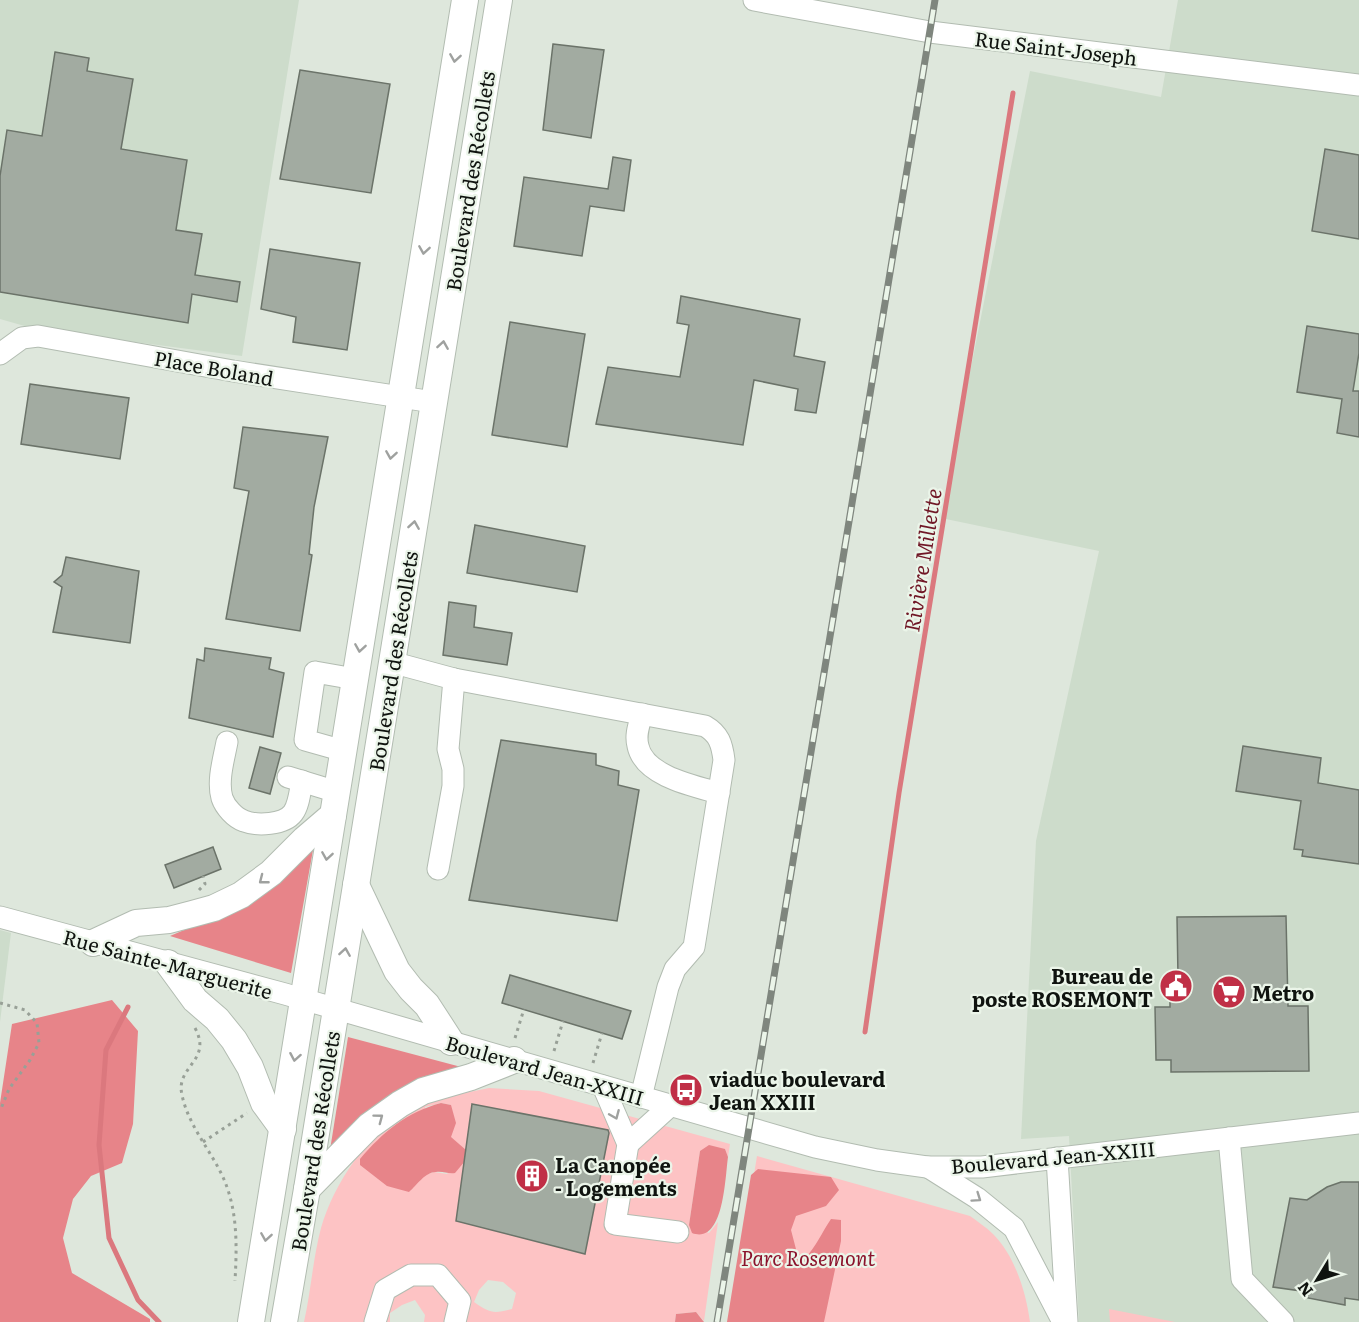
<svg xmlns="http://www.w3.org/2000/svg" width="1359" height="1322" font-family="Literata,serif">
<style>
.built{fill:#cddccb}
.green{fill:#fdc3c4;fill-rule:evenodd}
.forest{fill:#e78489}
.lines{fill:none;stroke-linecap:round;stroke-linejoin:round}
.stream{stroke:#db787e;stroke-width:5}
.building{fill:#a2aba1;stroke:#6b7369;stroke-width:1.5}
.minor-casing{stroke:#b2bcb1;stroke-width:23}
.major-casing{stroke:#b2bcb1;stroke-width:28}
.path{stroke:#98a097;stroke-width:3;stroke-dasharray:3 4.5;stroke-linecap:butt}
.minor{stroke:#fff;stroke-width:21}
.major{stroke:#fff;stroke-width:26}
.rail-casing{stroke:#7f867e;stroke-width:7}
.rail{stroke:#ebf5e9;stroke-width:4.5;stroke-dasharray:14;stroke-linecap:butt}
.oneway{stroke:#9fa19f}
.labels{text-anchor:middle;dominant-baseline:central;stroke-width:4.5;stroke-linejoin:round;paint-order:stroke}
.street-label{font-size:20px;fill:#0f130f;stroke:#ebf5e9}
.poi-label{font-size:20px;font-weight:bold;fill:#0f130f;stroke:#ebf5e9;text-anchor:start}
.park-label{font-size:20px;font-style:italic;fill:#8b132c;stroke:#ebf5e9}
.water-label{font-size:21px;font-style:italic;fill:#701726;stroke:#ebf5e9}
</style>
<rect width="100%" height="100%" fill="#dee7dc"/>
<g class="built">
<path d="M0 0H299L242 356 35 329 0 319Z"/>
<path d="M1178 0H1359V1322H1079L1069 1136 1021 1139 1036 841 1099 551 941 518 1030 71 1161 97Z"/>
<path d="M0 930 11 933 0 1022Z"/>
</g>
<g class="green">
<path d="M489 1088 539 1091 730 1144 728 1157 725 1149 700 1151 689 1225 709 1233 718 1222 704 1321 696 1312 676 1314 675 1322H424L425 1315 415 1300 402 1305 390 1313V1322H304C311 1291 313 1258 321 1228 334 1183 368 1132 410 1111 434 1099 464 1093 489 1088ZM441 1103 451 1105 450 1137 466 1150 447 1174 434 1172 425 1175V1107ZM488 1280 503 1282 516 1293 512 1309C493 1314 490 1313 474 1302L479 1290Z"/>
<path d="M757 1156 970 1216C978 1222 986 1227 993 1234 1015 1256 1026 1292 1030 1322H730Z"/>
<path d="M1109 1309 1175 1322H1110Z"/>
</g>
<g class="forest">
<path d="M313 850 291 973 170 936 250 902Z"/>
<path d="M112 1000 138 1031 133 1124 122 1163 91 1176 73 1199 63 1238 72 1273 150 1319V1322H0V1103L12 1024Z"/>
<path d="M348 1037 465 1068 330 1150Z"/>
<path d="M441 1103 451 1105 456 1123 451 1137 466 1150 465 1161 455 1173C448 1174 443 1171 436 1172 425 1172 417 1185 409 1192L387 1186 360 1165V1159C383 1132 407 1112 441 1103Z"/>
<path d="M709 1145 725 1149 728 1157C725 1178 724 1245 692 1233L689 1225 700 1151Z"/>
<path d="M758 1169 831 1177 839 1190 826 1206 796 1216 791 1230 797 1253 805 1258C816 1247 822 1232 831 1219L841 1220V1241L824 1322H727L751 1175Z"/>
<path d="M696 1312 704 1322H675L676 1314Z"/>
</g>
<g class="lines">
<g class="stream">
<path d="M128 1007 106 1050 99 1145 109 1238 138 1300 159 1322"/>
<path d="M865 1032 899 793 1013 93"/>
</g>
</g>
<g class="building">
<path d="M553 44 604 50 591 138 543 130Z"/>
<path d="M55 52 89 58 87 71 133 79 121 149 187 160 176 230 202 234 195 275 240 282 237 302 192 294 188 323 0 292V176L7 130 42 136Z"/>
<path d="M300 70 390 84 371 193 280 179Z"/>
<path d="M1325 149 1359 155V239L1312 231Z"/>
<path d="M613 157 631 160 624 211 590 206 582 256 514 246 524 177 608 189Z"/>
<path d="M270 249 360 263 347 350 293 342 296 317 261 309Z"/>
<path d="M681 296 800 319 794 356 825 362 816 413 795 410 798 389 754 380 743 445 596 424 608 367 680 377 689 325 677 323Z"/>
<path d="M510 322 585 334 567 447 492 435Z"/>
<path d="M1307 326 1359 334V353L1353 391H1359V437L1337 433 1342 399 1297 392Z"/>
<path d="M30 384 129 398 120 459 21 444Z"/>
<path d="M243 427 328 437 314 507 309 554 312 555 300 631 226 619 249 491 234 488Z"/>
<path d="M475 525 585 546 577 592 467 573Z"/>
<path d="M66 557 139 571 130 643 53 632 62 587 54 582 62 575Z"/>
<path d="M449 602 476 606 474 627 512 633 507 665 443 655Z"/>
<path d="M205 648 271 658 269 669 284 673 273 737 189 718 197 659 204 661Z"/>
<path d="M501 740 596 754V765L619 771 618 785 639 790 617 921 469 900Z"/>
<path d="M1243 746 1321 758 1318 783 1359 790V864L1302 856 1303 850 1294 849 1301 801 1236 791Z"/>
<path d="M260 747 281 753 270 794 249 788Z"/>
<path d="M213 847 221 869 174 888 165 865Z"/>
<path d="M1286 916 1288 1006H1308L1309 1071 1171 1072V1060H1156L1155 1007H1170V977H1178L1177 917Z"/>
<path d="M510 975 631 1011 622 1039 502 1003Z"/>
<path d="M472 1104 608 1130 609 1133 585 1254 456 1221Z"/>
<path d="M1341 1182H1359V1300L1345 1298V1305L1308 1298V1292L1273 1287 1290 1198 1307 1200 1327 1187Z"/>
</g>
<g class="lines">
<defs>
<g id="minor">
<path d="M754 0 930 32 1359 85"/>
<path d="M0 354 22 338 38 336 233 371 433 402"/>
<path d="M391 662 454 679 705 726C719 734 722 744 724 760L694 947 675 969 668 987 641 1097"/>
<path d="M642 714C639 725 635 735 638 746 644 776 694 786 719 793"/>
<path d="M227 742C224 758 217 781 222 798 225 807 235 818 244 821 257 826 284 825 293 813 299 805 300 791 302 781"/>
<path d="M344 751 305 740 315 672 355 679"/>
<path d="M288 777 337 792"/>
<path d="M438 869 453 786V769L448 749 454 679"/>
<path d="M0 917 285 994 815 1147 877 1160 927 1167H982L1359 1123"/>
<path d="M603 1086 628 1144 615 1224 678 1232"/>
<path d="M1229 1138 1242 1279 1283 1322"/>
<path d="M628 1144 671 1105"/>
<path d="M1057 1158 1067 1322"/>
<path d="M928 1167 977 1198 1014 1228 1063 1322"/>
<path d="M375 1322 385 1290 411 1275H438L460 1301 455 1322"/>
</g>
<g id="major">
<path d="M356 885 397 971 411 989 427 1005 451 1042"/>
<path d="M93 943 136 923 169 920 192 914 214 908 241 895 271 873 305 839 333 815"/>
<path d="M168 963 195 1000 217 1019 234 1040 250 1067 264 1103 283 1129"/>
<path d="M307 1189 369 1126 400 1104 423 1091 471 1077 514 1060"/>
<path d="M251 1322 465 0"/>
<path d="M284 1322 307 1189 499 0"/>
</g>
</defs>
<use href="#minor" class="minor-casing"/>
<use href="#major" class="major-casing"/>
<g class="path">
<path d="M199 890 205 884 203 876"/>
<path d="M0 1003 25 1010 37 1023 39 1043 30 1060 9 1089 0 1111"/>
<path d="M195 1028C213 1061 175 1066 182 1095 188 1124 208 1147 221 1173 238 1207 237 1245 235 1281"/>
<path d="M515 1038 524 1009"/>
<path d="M554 1051 563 1021"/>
<path d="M593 1063 602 1033"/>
<path d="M203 1142 247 1113"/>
</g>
<use href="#minor" class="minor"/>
<use href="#major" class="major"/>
<defs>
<path id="rail" d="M717 1322 935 0"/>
</defs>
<use href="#rail" class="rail-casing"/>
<use href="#rail" class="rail"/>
</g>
<defs><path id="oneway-chevron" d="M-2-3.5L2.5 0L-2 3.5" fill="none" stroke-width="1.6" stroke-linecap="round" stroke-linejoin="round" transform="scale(1.5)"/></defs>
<g class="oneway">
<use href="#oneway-chevron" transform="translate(455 58) rotate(99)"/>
<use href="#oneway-chevron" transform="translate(424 250) rotate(99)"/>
<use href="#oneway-chevron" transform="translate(443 345) rotate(-81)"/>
<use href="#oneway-chevron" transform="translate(391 455) rotate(99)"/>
<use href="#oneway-chevron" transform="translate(414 525) rotate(-81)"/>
<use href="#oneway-chevron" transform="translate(360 648) rotate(99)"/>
<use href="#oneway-chevron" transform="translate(327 856) rotate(99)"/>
<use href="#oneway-chevron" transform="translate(263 880) rotate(142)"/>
<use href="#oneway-chevron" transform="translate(345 952) rotate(-81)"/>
<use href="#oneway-chevron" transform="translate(295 1057) rotate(100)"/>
<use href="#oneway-chevron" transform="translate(615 1115) rotate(67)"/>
<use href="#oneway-chevron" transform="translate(379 1118) rotate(-37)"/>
<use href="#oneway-chevron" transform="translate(977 1198) rotate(35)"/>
<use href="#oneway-chevron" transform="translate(266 1237) rotate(99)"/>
</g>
<defs>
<symbol id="civic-disc" viewBox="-11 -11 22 22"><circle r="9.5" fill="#c02f46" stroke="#ebf5e9"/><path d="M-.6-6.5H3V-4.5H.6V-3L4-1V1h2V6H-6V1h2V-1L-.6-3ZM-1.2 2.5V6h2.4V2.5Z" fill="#fff"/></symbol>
<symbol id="supermarket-disc" viewBox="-11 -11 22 22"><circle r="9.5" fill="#c02f46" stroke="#ebf5e9"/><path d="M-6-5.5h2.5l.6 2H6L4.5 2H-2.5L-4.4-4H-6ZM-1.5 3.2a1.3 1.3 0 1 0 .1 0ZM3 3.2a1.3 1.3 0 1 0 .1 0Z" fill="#fff"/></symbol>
<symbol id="bus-disc" viewBox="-11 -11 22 22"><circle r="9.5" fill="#c02f46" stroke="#ebf5e9"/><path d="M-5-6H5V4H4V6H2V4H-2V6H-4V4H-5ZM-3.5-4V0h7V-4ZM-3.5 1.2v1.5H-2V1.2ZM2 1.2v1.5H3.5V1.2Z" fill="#fff"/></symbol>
<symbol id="building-disc" viewBox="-11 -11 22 22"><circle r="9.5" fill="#c02f46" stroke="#ebf5e9"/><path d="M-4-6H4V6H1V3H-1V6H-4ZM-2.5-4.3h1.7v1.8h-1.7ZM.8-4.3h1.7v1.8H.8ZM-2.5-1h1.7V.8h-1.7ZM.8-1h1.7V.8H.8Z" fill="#fff"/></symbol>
</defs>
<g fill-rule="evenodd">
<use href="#civic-disc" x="1157" y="967" width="38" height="38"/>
<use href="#supermarket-disc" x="1210" y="973" width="38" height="38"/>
<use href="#bus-disc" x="667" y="1071" width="38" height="38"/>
<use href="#building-disc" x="513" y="1157" width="38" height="38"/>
</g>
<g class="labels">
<g class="street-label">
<text transform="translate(1056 47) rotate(7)">Rue Saint-Joseph</text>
<text transform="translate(469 181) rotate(-81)">Boulevard des Récollets</text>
<text transform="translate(214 367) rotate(10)">Place Boland</text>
<text transform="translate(392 661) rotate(-81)">Boulevard des Récollets</text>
<text transform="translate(168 963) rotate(15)">Rue Sainte-Marguerite</text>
<text transform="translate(545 1069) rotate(16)">Boulevard Jean-XXIII</text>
<text transform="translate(314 1141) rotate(-81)">Boulevard des Récollets</text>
<text transform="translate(1053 1156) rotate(-5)">Boulevard Jean-XXIII</text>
</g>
<g class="poi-label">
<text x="1153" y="975" text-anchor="end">Bureau de<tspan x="1153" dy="23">poste ROSEMONT</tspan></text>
<text x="1252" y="992">Metro</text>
<text x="709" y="1078">viaduc boulevard<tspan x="709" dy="23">Jean XXIII</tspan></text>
<text x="555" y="1164">La Canopée<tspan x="555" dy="23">- Logements</tspan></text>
</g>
<g class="park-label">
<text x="808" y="1257">Parc Rosemont</text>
</g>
<g class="water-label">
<text transform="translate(921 560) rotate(-81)">Rivière Millette</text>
</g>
</g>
<g transform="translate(1317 1280) rotate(232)" stroke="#ebf5e9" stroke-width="4.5" paint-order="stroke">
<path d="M0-4.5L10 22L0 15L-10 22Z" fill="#0f130f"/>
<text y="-9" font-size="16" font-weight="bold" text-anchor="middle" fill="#0f130f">N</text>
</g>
</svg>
